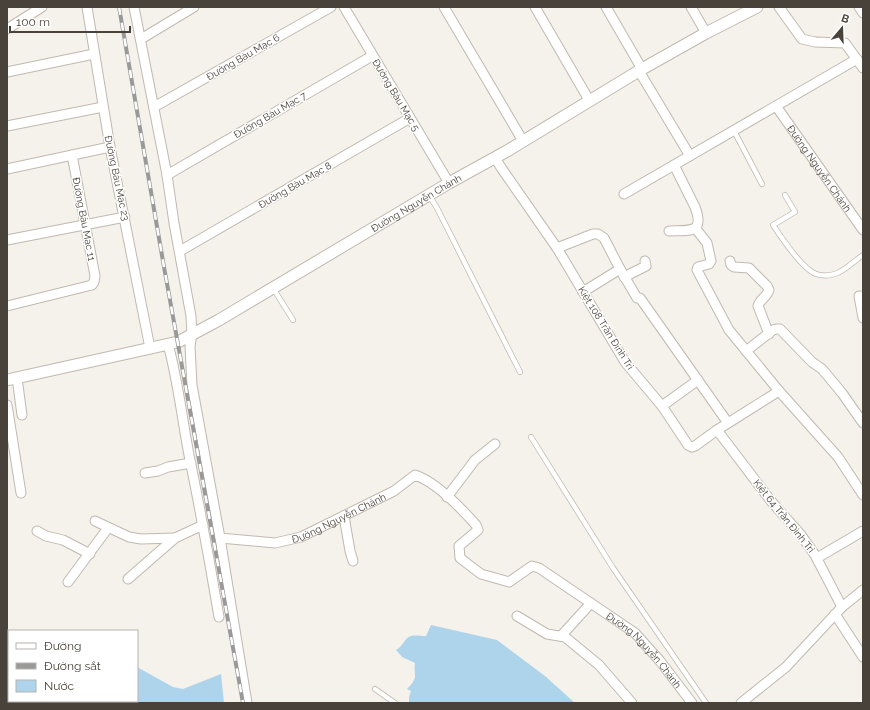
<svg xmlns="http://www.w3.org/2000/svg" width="870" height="710" font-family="Raleway,sans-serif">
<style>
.water{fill:#aed4ec}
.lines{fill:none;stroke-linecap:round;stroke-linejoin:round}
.service-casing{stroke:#c0b9af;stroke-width:6}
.minor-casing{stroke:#c0b9af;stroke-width:11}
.tertiary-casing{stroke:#c0b9af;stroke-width:13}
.service{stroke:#fff;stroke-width:4.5}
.minor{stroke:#fff;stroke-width:9}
.tertiary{stroke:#fff;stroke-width:11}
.rail-casing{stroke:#999;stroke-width:4}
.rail{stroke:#fff;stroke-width:2.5;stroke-dasharray:8;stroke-linecap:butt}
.labels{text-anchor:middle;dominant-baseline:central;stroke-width:3;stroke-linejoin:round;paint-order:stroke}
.street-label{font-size:10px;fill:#49423a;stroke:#fff}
</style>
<rect width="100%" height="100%" fill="#f5f2ec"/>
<g class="water">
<path d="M431 625 497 640 545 676 575 703H409V697L411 691 407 689C410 686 414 682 415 677 415 672 414 668 415 663L402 657 396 650C403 647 404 638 411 636 415 635 422 636 426 636Z"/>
<path d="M137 667 173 687 183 689 221 674 224 703H7V696H9V701H137Z"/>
</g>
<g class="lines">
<defs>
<g id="service">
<path d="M734 131 762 184"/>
<path d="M429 195 437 208 520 372"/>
<path d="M785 195 795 212 773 225C781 237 802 269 816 274 822 276 829 276 835 274 845 271 854 261 863 255"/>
<path d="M273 288 293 320"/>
<path d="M531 437 613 568 706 703"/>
<path d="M375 689 395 703"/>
</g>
<g id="minor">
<path d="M87 7 110 147 150 348"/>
<path d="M134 7 167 175 174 223 191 316 192 334 190 346 192 385 220 538 247 703"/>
<path d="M344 7 449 183"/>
<path d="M444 7 523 141"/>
<path d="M535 7 589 100"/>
<path d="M606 7 642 69"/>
<path d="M691 7 706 33"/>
<path d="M779 7 802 39 815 42 845 43 863 68"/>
<path d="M859 7 863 13"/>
<path d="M7 29 42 7"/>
<path d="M141 39 194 7"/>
<path d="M639 71 690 156"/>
<path d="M7 72 94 54"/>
<path id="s1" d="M776 106 863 230"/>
<path d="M154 107 331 7"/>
<path d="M7 126 103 107"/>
<path d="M495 158 502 169 557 248 625 362 662 406 688 445 692 447 695 446 717 430 779 391"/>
<path d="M7 169 110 147"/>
<path d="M167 175 372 56"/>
<path d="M624 194 857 59"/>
<path d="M696 229 707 243 711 261 709 264 698 267 697 270 729 330 779 391 838 457 863 495"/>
<path d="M669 231C690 230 705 234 695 207L674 165"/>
<path d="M7 240 125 217"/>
<path d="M557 248 593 234H598L604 238 620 269"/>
<path d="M180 251 410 118"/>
<path d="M730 261 731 265 734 267 749 268 767 286 769 290C767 297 760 299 758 306L769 334"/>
<path d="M624 277 646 266 645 261"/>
<path d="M583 292 620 269 637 298H640L728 423"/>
<path d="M7 306 92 285 94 282 95 276 72 155"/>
<path d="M863 318 859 296H863"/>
<path d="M168 344C178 381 182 418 189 455 200 509 210 563 219 617"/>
<path d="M746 351 773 330 776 329H780L812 362 822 369 842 393 863 423"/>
<path d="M17 378 22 415"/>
<path d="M7 405 21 493"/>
<path d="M662 406 698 380"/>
<path d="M717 430 771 501 801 535 815 555 842 607"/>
<path d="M145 473 158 471 168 467 191 463"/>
<path d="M447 497 475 460 495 444"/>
<path d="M344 516 350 551 353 561"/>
<path d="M95 521 129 537 141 539 175 538"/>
<path d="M37 531 46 536 63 540 90 554"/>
<path id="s2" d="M220 538 275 543 301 537 394 491 415 475C436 482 461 508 476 525L478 530 459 546 460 558 481 574 509 582 532 566 539 568 635 633 660 661 692 703"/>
<path d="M817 558 863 531"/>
<path d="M128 579 175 538 203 525"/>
<path d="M68 582 108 528"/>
<path d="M835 614 863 657"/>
<path d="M517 616 547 634 565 637 599 665 632 703"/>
<path d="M561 636 591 603"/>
<path d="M741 703 786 667 842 607 863 590"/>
</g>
<g id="tertiary">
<path id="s3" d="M7 380 178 342 219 320 449 183 507 151 642 69 706 33 757 7"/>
</g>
</defs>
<use href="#service" class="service-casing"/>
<use href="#minor" class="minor-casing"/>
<use href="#tertiary" class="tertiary-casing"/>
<use href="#service" class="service"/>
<use href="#minor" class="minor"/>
<use href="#tertiary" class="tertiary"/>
<defs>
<path id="rail" d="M119 7 164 267 243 703"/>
</defs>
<use href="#rail" class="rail-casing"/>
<use href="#rail" class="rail"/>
</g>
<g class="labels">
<g class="street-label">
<text transform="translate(243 57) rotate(-30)">Đường Bàu Mạc 6</text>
<text transform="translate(396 95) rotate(59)">Đường Bàu Mạc 5</text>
<text transform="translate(270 115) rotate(-30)">Đường Bàu Mạc 7</text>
<text stroke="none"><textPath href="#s1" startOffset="76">Đường Nguyễn Chánh</textPath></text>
<text transform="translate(117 178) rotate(78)">Đường Bàu Mạc 23</text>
<text transform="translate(295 185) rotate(-30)">Đường Bàu Mạc 8</text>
<text stroke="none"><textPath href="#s3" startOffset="451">Đường Nguyễn Chánh</textPath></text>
<text transform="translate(84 219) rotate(79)">Đường Bàu Mạc 11</text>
<text transform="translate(606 328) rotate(58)">Kiệt 108 Trần Đình Tri</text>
<text transform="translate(784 516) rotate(51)">Kiệt 64 Trần Đình Tri</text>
<text stroke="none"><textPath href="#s2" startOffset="124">Đường Nguyễn Chánh</textPath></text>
<text stroke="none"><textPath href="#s2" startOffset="559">Đường Nguyễn Chánh</textPath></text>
</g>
</g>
<rect width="870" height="710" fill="none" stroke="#49423a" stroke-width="16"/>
<rect x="8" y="630" width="130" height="72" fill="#ffffff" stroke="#b6b3b0"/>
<rect x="16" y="643" width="20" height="6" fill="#ffffff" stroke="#b6b3b0"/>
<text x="44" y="650" font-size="12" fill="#49423a">Đường</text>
<rect x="16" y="663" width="20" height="6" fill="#999999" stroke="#b6b3b0"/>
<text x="44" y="670" font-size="12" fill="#49423a">Đường sắt</text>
<rect x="16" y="680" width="20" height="12" fill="#aed4ec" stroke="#b6b3b0"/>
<text x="44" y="690" font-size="12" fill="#49423a">Nước</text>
<g transform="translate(842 28) rotate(19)" stroke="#ffffff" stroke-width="3" paint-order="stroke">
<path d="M0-3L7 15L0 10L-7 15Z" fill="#49423a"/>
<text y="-6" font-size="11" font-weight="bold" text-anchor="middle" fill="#49423a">B</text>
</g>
<path d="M10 26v6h120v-6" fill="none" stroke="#49423a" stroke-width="2"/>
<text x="16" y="26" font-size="12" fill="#49423a" stroke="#ffffff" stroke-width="3" paint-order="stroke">100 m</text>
</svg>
